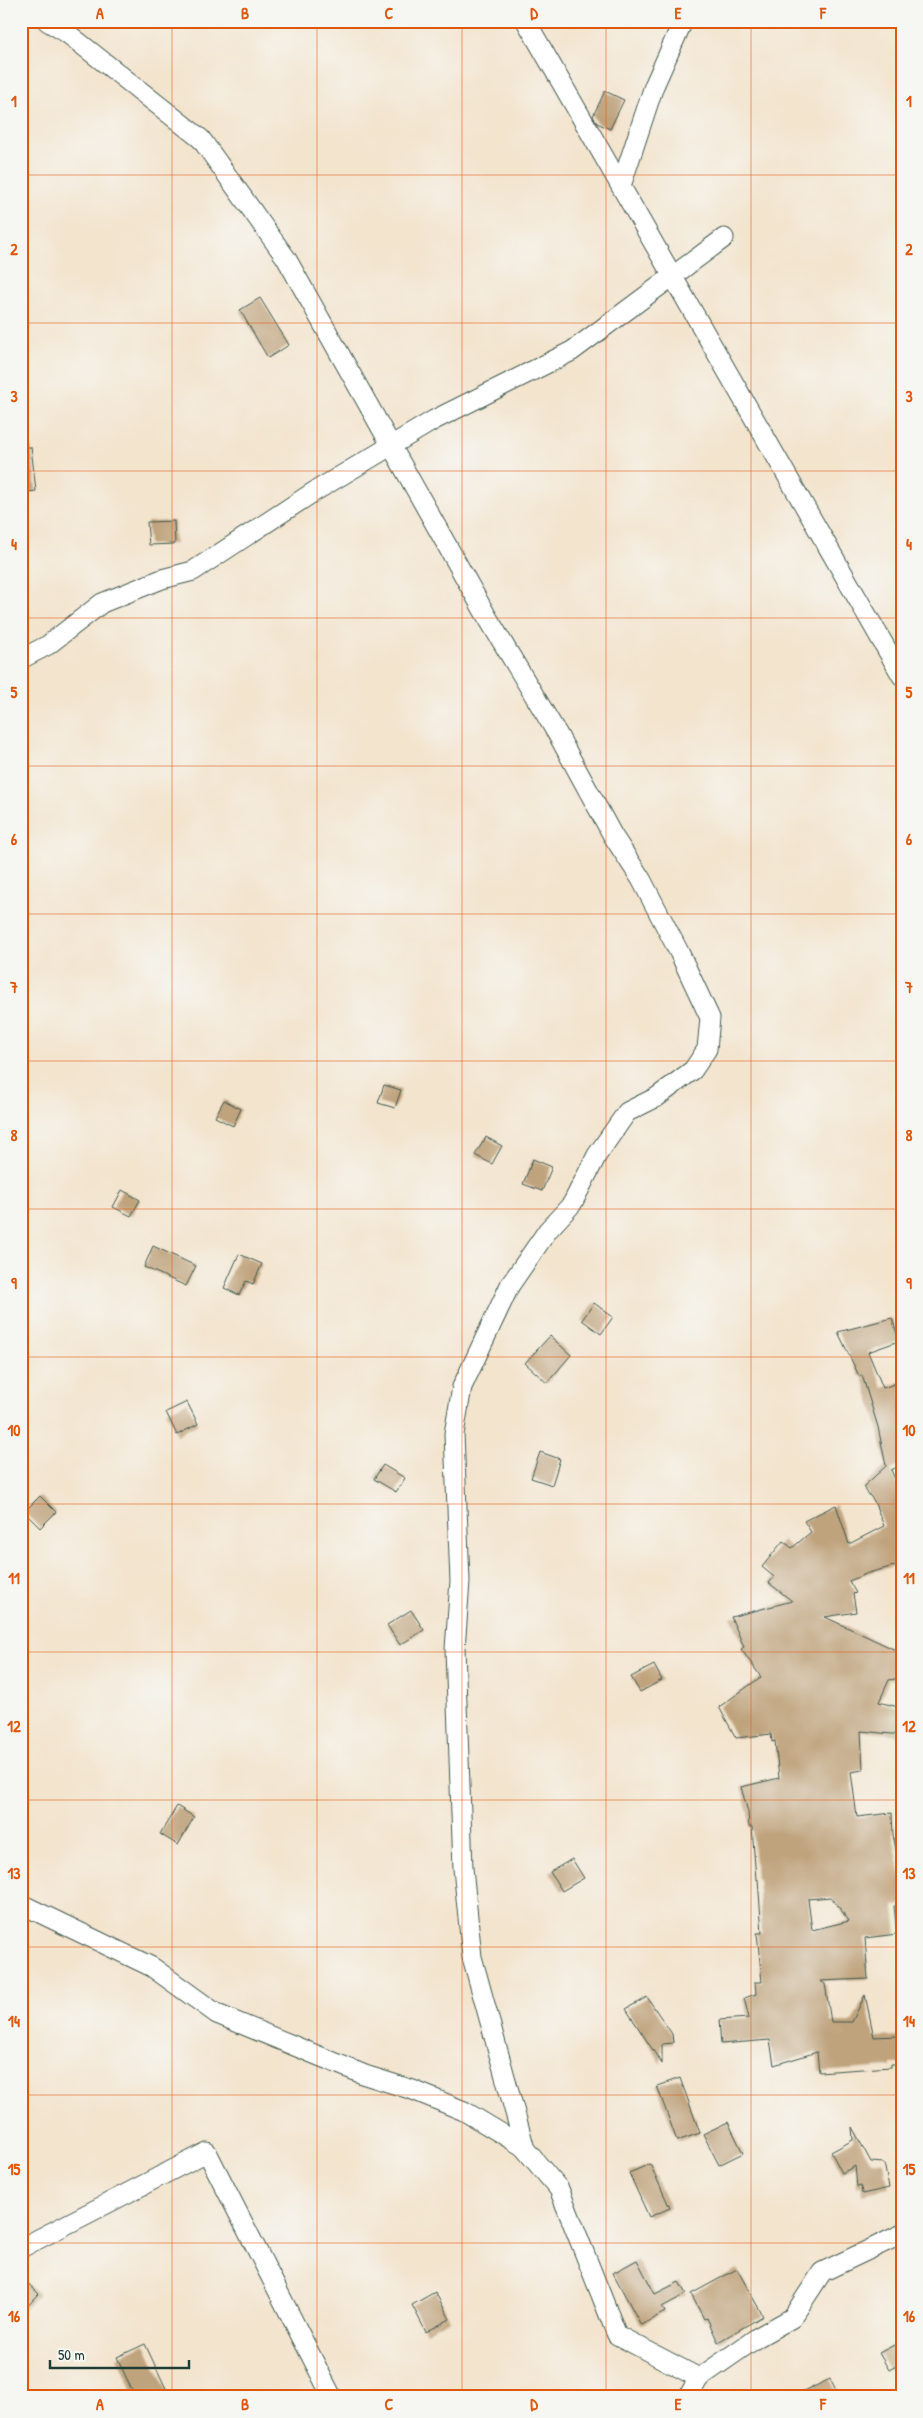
<svg xmlns="http://www.w3.org/2000/svg" width="923" height="2418" font-family="'Patrick Hand',sans-serif">
<style>
.building{fill:#bfa37d;fill-rule:evenodd}
.lines{fill:none;stroke-linecap:round;stroke-linejoin:round}
.minor-casing{stroke:#3f564b;stroke-width:21}
.minor{stroke:#fff;stroke-width:19}
.grid{fill:none;stroke:#de580e;stroke-width:1;stroke-opacity:0.55}
.neatline{fill:none;stroke:#de580e;stroke-width:2}
.grid-label{font-size:16px;text-anchor:middle;font-weight:bold;fill:#de580e}
</style>
<rect width="100%" height="100%" fill="#f6f6f2"/>
<filter id="ink" filterUnits="userSpaceOnUse"><feTurbulence type="fractalNoise" baseFrequency=".02" numOctaves="2"/><feDisplacementMap in="SourceGraphic" scale="10" xChannelSelector="R" yChannelSelector="G"/><feConvolveMatrix kernelMatrix="1 2 1 2 8 2 1 2 1" color-interpolation-filters="sRGB"/></filter>
<filter id="wash" filterUnits="userSpaceOnUse"><feTurbulence type="fractalNoise" baseFrequency=".0096" numOctaves="4" result="noise"/><feDisplacementMap in="SourceGraphic" scale="20" xChannelSelector="R" yChannelSelector="G"/><feGaussianBlur stdDeviation="1.12" result="paint"/><feColorMatrix in="noise" values="0 0 0 0 0 0 0 0 0 0 0 0 0 0 0 0 0 1.4 0 .05"/><feComposite in="paint" operator="in"/></filter>
<g filter="url(#wash)">
<rect width="100%" height="100%" fill="#f3e4ce"/>
<g id="blocks">
<g class="building">
<path d="M605 91 624 100 610 129 597 123 593 116Z"/>
<path d="M260 298 289 345 268 358 240 310Z"/>
<path d="M21 447H31L36 491 22 493Z"/>
<path d="M174 521 175 544 149 545 147 522Z"/>
<path d="M384 1085 401 1090 395 1108 378 1103Z"/>
<path d="M224 1100 241 1109 233 1126 215 1117Z"/>
<path d="M486 1137 502 1146 492 1164 475 1155Z"/>
<path d="M533 1159 552 1167 542 1191 523 1184Z"/>
<path d="M122 1190 140 1200 131 1216 113 1207Z"/>
<path d="M153 1246 196 1266 186 1286 144 1267Z"/>
<path d="M239 1254 262 1264 253 1284 246 1281 239 1295 224 1288Z"/>
<path d="M594 1303 613 1317 601 1334 582 1320Z"/>
<path d="M892 1318 899 1341 868 1352 883 1388 902 1381V1465L891 1470 902 1495V1564L868 1573 849 1581 856 1593 853 1594 856 1612 825 1617 902 1653V1678L889 1680 879 1702 902 1708V1735L861 1731 863 1770 851 1772 857 1817 892 1813 893 1835 902 1880V1905L894 1906 897 1934 865 1938 868 1979 820 1981 825 1984 831 2022H852L865 1995 874 2037 900 2036 901 2064H891V2067L819 2072 817 2052 774 2065 770 2040 721 2044 719 2020 749 2018 744 1998 756 1994 755 1982H762L757 1933H762L758 1879H756L752 1827H749L748 1812 741 1787 779 1778 775 1741 772 1742 771 1734 736 1738 719 1707 761 1677 741 1649 744 1647 731 1617 792 1601 769 1583 774 1577 762 1567 783 1541 792 1548 811 1532 804 1521 836 1505 849 1544 884 1526 874 1501 863 1487 886 1466 878 1427 862 1375 859 1376 838 1332ZM831 1897 849 1921 812 1930 808 1899Z"/>
<path d="M550 1336 571 1355 547 1383 525 1363Z"/>
<path d="M187 1402 198 1424 177 1435 166 1412Z"/>
<path d="M540 1452 560 1459 552 1485 531 1478Z"/>
<path d="M383 1465 405 1478 396 1492 374 1479Z"/>
<path d="M40 1496 56 1512 40 1528 24 1512Z"/>
<path d="M411 1610 424 1630 400 1645 387 1625Z"/>
<path d="M654 1665 662 1680 640 1692 631 1677Z"/>
<path d="M177 1806 194 1817 178 1845 160 1834Z"/>
<path d="M572 1859 584 1878 562 1891 550 1872Z"/>
<path d="M647 1997 672 2034 673 2043 662 2044V2064L626 2009Z"/>
<path d="M680 2078 700 2133 677 2141 657 2086Z"/>
<path d="M728 2122 743 2153 719 2165 703 2134Z"/>
<path d="M852 2127 871 2162 884 2163 889 2188 862 2194 861 2186 857 2187 855 2166 842 2173 831 2152 853 2140Z"/>
<path d="M650 2164 670 2208 649 2217 629 2173Z"/>
<path d="M637 2260 655 2294 679 2282 686 2294 662 2307 665 2312 641 2325 613 2273Z"/>
<path d="M737 2269 763 2316 718 2342 707 2318 704 2319 691 2294Z"/>
<path d="M21 2277 39 2294 21 2313Z"/>
<path d="M435 2292 450 2319 426 2332 412 2305Z"/>
<path d="M902 2341V2363L889 2370 879 2353Z"/>
<path d="M145 2344 170 2397H135L117 2357Z"/>
<path d="M830 2379 839 2397H793Z"/>
</g>
</g>
</g>
<g filter="url(#ink)">
<use href="#blocks" fill-opacity="0" stroke="#3f564b" stroke-width="1"/>
<g class="lines">
<defs>
<g id="minor">
<path d="M47 21 67 33 201 139 286 258 486 615 558 735 613 836 641 879 679 952 710 1018 707 1049 693 1070 657 1097 627 1112 597 1155 572 1204 548 1230 510 1285 462 1387 454 1434 460 1581 455 1649 463 1868 472 1957 525 2149 559 2189 617 2335 699 2378"/>
<path d="M526 21 902 676"/>
<path d="M621 186 654 86 683 21"/>
<path d="M21 659 48 645 102 603 162 579 193 571 312 493 434 420 572 351 724 238"/>
<path d="M21 1904 152 1967 217 2014 365 2075 413 2090 464 2111 524 2147"/>
<path d="M21 2248 207 2152 332 2397"/>
<path d="M688 2397 699 2378 758 2337 792 2318 822 2272 902 2234"/>
</g>
</defs>
<use href="#minor" class="minor-casing"/>
<use href="#minor" class="minor"/>
</g>
</g>
<path class="grid" d="M172 21V2397M317 21V2397M462 21V2397M606 21V2397M751 21V2397M21 175H902M21 323H902M21 471H902M21 618H902M21 766H902M21 914H902M21 1061H902M21 1209H902M21 1357H902M21 1504H902M21 1652H902M21 1800H902M21 1947H902M21 2095H902M21 2243H902"/>
<rect width="923" height="2418" fill="none" stroke="#f6f6f2" stroke-width="55"/>
<path d="M50 2360v8h139v-8" fill="none" stroke="#1f3d34" stroke-width="2.5"/>
<text x="58" y="2360" font-size="15" fill="#1f3d34" stroke="#f6f6f2" stroke-width="4" paint-order="stroke">50 m</text>
<rect x="28" y="28" width="868" height="2362" class="neatline"/>
<g class="grid-label">
<text x="100" y="19">A</text>
<text x="245" y="19">B</text>
<text x="389" y="19">C</text>
<text x="534" y="19">D</text>
<text x="678" y="19">E</text>
<text x="823" y="19">F</text>
<text x="14" y="107">1</text>
<text x="909" y="107">1</text>
<text x="14" y="255">2</text>
<text x="909" y="255">2</text>
<text x="14" y="402">3</text>
<text x="909" y="402">3</text>
<text x="14" y="550">4</text>
<text x="909" y="550">4</text>
<text x="14" y="698">5</text>
<text x="909" y="698">5</text>
<text x="14" y="845">6</text>
<text x="909" y="845">6</text>
<text x="14" y="993">7</text>
<text x="909" y="993">7</text>
<text x="14" y="1141">8</text>
<text x="909" y="1141">8</text>
<text x="14" y="1289">9</text>
<text x="909" y="1289">9</text>
<text x="14" y="1436">10</text>
<text x="909" y="1436">10</text>
<text x="14" y="1584">11</text>
<text x="909" y="1584">11</text>
<text x="14" y="1732">12</text>
<text x="909" y="1732">12</text>
<text x="14" y="1879">13</text>
<text x="909" y="1879">13</text>
<text x="14" y="2027">14</text>
<text x="909" y="2027">14</text>
<text x="14" y="2175">15</text>
<text x="909" y="2175">15</text>
<text x="14" y="2322">16</text>
<text x="909" y="2322">16</text>
<text x="100" y="2410">A</text>
<text x="245" y="2410">B</text>
<text x="389" y="2410">C</text>
<text x="534" y="2410">D</text>
<text x="678" y="2410">E</text>
<text x="823" y="2410">F</text>
</g>
</svg>
